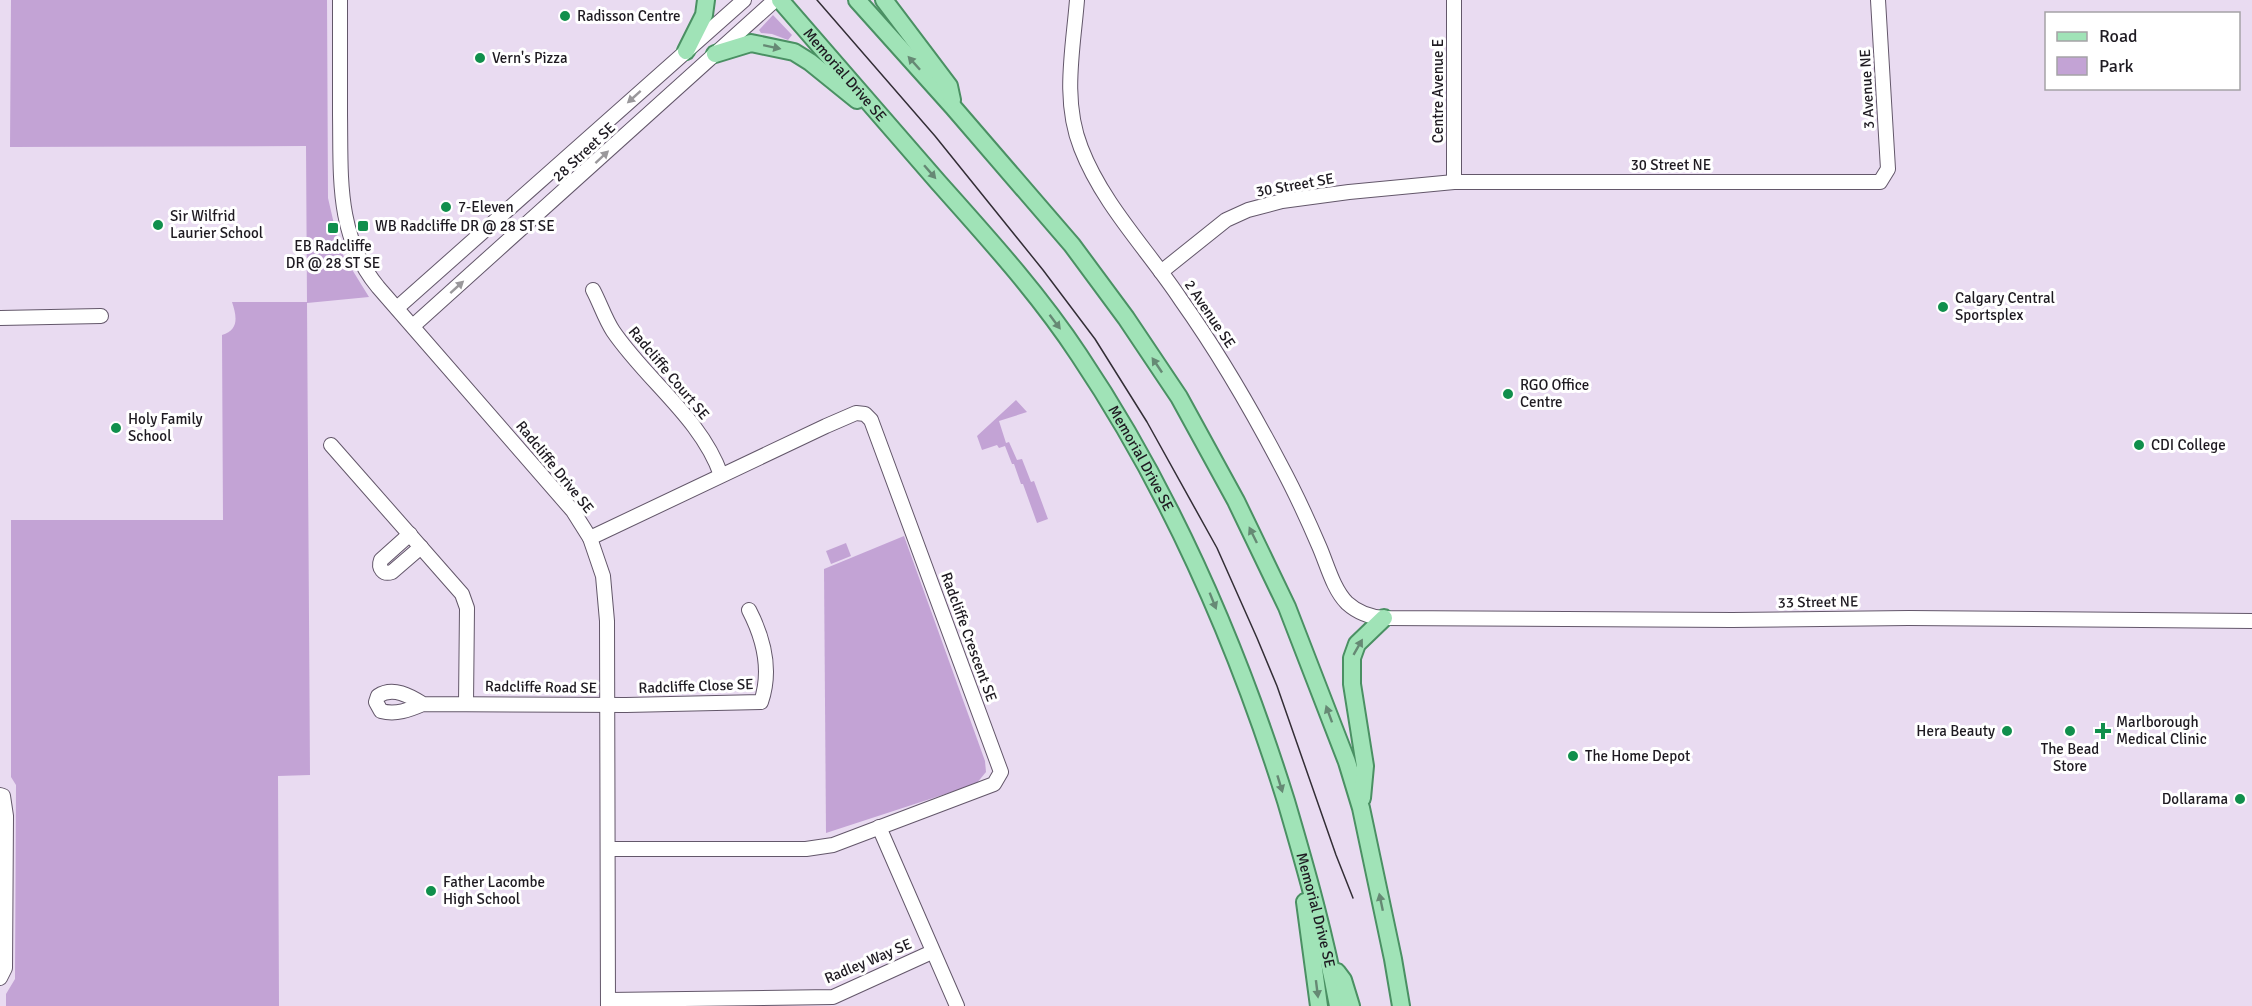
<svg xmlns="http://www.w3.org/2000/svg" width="2252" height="1006" font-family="Signika,sans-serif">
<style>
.green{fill:#c3a3d5}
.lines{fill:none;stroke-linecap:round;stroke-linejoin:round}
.minor-casing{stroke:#63576a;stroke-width:16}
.major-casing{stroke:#4a9063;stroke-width:20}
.minor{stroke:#fff;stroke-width:14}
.major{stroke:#a0e3b7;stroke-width:16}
.tram{stroke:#332e36;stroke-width:1.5}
.oneway{fill:#668974}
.oneway2{fill:#9a989b}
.poi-dot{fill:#108f4c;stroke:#fff;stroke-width:2}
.labels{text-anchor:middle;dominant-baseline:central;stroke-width:6;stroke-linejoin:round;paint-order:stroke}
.poi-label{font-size:15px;fill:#1e1a21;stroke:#fff;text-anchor:start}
.street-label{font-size:15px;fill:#1e1a21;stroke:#fff}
</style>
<rect width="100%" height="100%" fill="#e9dbf1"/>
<g class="green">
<path d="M11 0H327L328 198 340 250 369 297 307 303 310 775 278 776 279 1006H6V994L15 979 16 785 11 777V520H223L222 335C239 330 237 317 232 302H307L306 146 10 147Z"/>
<path d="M773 15 792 35 788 40 772 34 761 33 759 30Z"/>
<path d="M1016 400 1027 412 999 421 1006 443 1009 442 1017 460 1022 459 1031 482 1034 481 1048 519 1037 523 1023 484H1021L1014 464H1012L1005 446 999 448 997 445 982 450 977 436Z"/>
<path d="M904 536 985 761 986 772 976 784 826 833 824 569Z"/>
<path d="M846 543 851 556 831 564 826 551Z"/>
</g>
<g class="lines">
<defs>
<g id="minor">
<path d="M340 0C340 38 340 77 340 115 341 177 336 236 378 287L573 511 590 538 603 576 607 621 608 1006"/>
<path d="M1077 0C1073 50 1062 100 1081 148 1103 205 1148 250 1181 300 1218 352 1250 407 1280 464 1294 490 1307 518 1319 546 1327 564 1333 589 1347 603 1358 613 1369 617 1384 618L1732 620 1909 618 2252 621"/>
<path d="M1454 0V182"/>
<path d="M1161 272 1226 220 1248 210 1282 201 1349 192 1454 182H1880L1888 169 1878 0"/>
<path d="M593 290C600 303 605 319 613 331 647 381 701 418 721 475"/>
<path d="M397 308 744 0"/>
<path d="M0 318 101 316"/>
<path d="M413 326 775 0"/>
<path d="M331 445 462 594 467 608 466 703"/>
<path d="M410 534 381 560C378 568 383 575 392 572L421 547"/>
<path d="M590 538 826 426 856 413 865 414 871 420 1001 772 994 784 833 845 806 849H608"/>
<path d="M423 704C410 696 393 686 378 696L376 702 381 711C396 715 409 710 423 704L626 705 761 702C772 670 764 639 749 610"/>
<path d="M0 795 3 796 6 816 5 968 0 978"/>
<path d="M879 827 957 1006"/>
<path d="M608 1000 833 997 932 952"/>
</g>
<g id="major">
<path id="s1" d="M780 0C833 61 885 121 938 182 987 237 1038 293 1079 355 1171 492 1237 644 1286 801 1306 869 1325 936 1338 1006"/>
<path d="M857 0 953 107 1072 245 1126 318 1179 397 1236 501 1287 607 1347 762 1361 808 1393 959 1401 1006"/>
<path d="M884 0 949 86 952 100"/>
<path d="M686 51 704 15 706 0"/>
<path d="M715 54 751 43 794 52 810 62 857 100"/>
<path d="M1362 798 1365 766 1352 684V658L1357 644 1384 618"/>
<path d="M1305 902 1319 1006"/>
<path d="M1337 972 1343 980 1351 1006"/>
</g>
</defs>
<use href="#minor" class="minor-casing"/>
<use href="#major" class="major-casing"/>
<use href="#minor" class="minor"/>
<use href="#major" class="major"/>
<path class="tram" d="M817 0 935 136 1043 270 1095 339 1147 422 1217 548 1257 638 1277 686 1336 855 1353 898"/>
</g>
<defs><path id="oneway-solid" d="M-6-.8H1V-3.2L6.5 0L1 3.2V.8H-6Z" transform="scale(1.5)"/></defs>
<g class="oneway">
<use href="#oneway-solid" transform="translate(772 47) rotate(12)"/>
<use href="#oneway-solid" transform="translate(914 63) rotate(-132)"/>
<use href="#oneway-solid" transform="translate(930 172) rotate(49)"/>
<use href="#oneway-solid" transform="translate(1055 322) rotate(53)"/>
<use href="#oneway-solid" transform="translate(1157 365) rotate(-124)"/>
<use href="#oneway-solid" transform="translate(1253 535) rotate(-116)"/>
<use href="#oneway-solid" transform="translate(1213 601) rotate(68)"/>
<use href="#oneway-solid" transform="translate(1358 647) rotate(-60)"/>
<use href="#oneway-solid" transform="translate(1329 714) rotate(-110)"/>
<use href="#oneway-solid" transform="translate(1280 784) rotate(73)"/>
<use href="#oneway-solid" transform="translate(1381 902) rotate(-102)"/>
<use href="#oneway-solid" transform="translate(1317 989) rotate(83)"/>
</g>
<g class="oneway2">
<use href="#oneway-solid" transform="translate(634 97) rotate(138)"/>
<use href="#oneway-solid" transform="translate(602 157) rotate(-43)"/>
<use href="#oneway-solid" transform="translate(457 287) rotate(-42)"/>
</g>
<g class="poi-dot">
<circle cx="565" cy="16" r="6"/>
<circle cx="480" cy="58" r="6"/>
<circle cx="446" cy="207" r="6"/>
<circle cx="158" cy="225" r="6"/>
<rect x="357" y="220" width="12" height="12" rx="3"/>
<rect x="327" y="222" width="12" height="12" rx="3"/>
<circle cx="1943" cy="307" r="6"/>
<circle cx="1508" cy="394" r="6"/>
<circle cx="116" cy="428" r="6"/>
<circle cx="2139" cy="445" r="6"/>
<circle cx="2007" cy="731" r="6"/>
<circle cx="2070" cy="731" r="6"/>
<path d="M2100 722h6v6h6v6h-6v6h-6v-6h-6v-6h6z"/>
<circle cx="1573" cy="756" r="6"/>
<circle cx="2240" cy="799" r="6"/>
<circle cx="431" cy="891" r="6"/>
</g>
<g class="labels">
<g class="poi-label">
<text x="577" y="16">Radisson Centre</text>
<text x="492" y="58">Vern's Pizza</text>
<text x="458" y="207">7-Eleven</text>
<text x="170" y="216">Sir Wilfrid<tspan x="170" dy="17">Laurier School</tspan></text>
<text x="375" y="226">WB Radcliffe DR @ 28 ST SE</text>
<text x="333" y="246" text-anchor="middle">EB Radcliffe<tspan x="333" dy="17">DR @ 28 ST SE</tspan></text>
<text x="1955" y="298">Calgary Central<tspan x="1955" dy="17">Sportsplex</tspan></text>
<text x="1520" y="385">RGO Office<tspan x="1520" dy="17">Centre</tspan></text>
<text x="128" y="419">Holy Family<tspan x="128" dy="17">School</tspan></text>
<text x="2151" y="445">CDI College</text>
<text x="2116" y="722">Marlborough<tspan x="2116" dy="17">Medical Clinic</tspan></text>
<text x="1995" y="731" text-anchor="end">Hera Beauty</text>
<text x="2070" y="749" text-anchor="middle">The Bead<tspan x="2070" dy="17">Store</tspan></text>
<text x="1585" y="756">The Home Depot</text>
<text x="2228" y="799" text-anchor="end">Dollarama</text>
<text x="443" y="882">Father Lacombe<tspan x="443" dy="17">High School</tspan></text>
</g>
<g class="street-label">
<text stroke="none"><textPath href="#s1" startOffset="99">Memorial Drive SE</textPath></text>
<text transform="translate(1867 89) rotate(-93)">3 Avenue NE</text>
<text transform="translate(1438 91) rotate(-90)">Centre Avenue E</text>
<text transform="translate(584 152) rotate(-43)">28 Street SE</text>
<text x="1671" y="165">30 Street NE</text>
<text transform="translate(1295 185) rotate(-10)">30 Street SE</text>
<text transform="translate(1210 314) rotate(56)">2 Avenue SE</text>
<text transform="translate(669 373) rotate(50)">Radcliffe Court SE</text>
<text stroke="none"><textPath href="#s1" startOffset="585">Memorial Drive SE</textPath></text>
<text transform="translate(555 467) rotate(51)">Radcliffe Drive SE</text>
<text transform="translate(1818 602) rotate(-1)">33 Street NE</text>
<text transform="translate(969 637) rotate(70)">Radcliffe Crescent SE</text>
<text transform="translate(696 686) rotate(-2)">Radcliffe Close SE</text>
<text transform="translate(541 687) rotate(1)">Radcliffe Road SE</text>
<text stroke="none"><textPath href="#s1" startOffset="1071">Memorial Drive SE</textPath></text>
<text transform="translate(868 961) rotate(-23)">Radley Way SE</text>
</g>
</g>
<rect x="2045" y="12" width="195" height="78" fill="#ffffff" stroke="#a5a3a6" stroke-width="1.5"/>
<rect x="2057" y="32" width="30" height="9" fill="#a0e3b7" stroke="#a5a3a6" stroke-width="1.5"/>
<text x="2099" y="42" font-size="18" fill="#1e1a21">Road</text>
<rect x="2057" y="57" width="30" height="18" fill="#c3a3d5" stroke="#a5a3a6" stroke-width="1.5"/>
<text x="2099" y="72" font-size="18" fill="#1e1a21">Park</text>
</svg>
